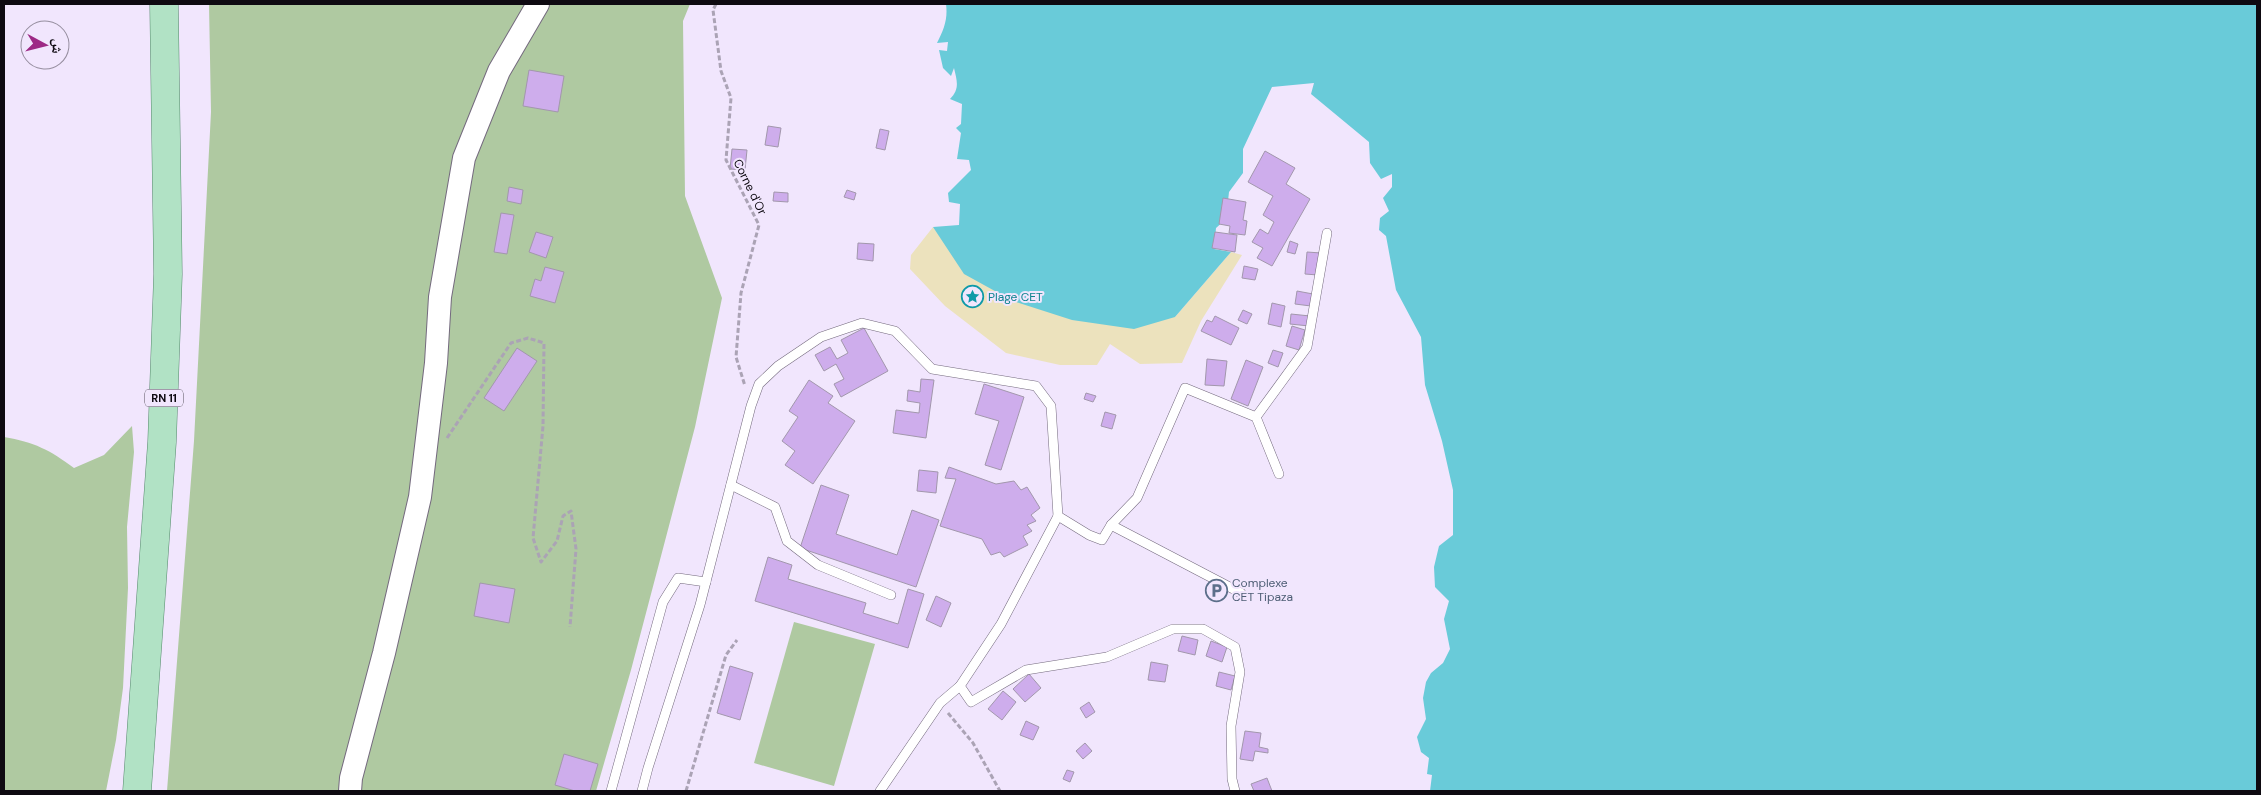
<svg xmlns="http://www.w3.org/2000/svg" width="2261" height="795" font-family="'DM Sans','Noto Naskh Arabic',sans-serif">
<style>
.green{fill:#afc9a1}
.sand{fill:#ece2bd}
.water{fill:#69cbd9}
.building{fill:#ceadec;stroke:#a297ac}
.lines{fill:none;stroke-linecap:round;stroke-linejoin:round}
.service-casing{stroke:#746a7e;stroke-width:10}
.tertiary-casing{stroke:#746a7e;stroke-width:24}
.primary-casing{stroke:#56896d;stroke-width:29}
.path{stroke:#aba3b5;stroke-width:3;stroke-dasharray:5 2.5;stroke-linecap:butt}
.service{stroke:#fff;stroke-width:9}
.tertiary{stroke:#fff;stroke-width:22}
.primary{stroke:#b1e2c5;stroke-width:28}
.labels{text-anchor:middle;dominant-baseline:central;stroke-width:4;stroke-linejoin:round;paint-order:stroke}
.shield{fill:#f1e6fd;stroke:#524c58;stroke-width:1}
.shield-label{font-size:11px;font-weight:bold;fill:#0e0a11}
.street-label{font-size:12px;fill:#0e0a11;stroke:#f1e6fd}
.culture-label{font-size:12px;fill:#0d838f;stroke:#f1e6fd;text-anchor:start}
.service-label{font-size:12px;fill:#4e5e75;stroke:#f1e6fd;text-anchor:start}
</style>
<rect width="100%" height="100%" fill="#f1e6fd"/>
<g class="green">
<path d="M209 4H690L683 21 685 196 722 298 695 427 631 670 596 791H167L194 441 211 112Z"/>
<path d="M132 426 134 452 127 527 128 588 123 688 116 740 106 791H4V437C34 442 50 450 74 468L104 455Z"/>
<path d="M794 622 875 644 834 786 754 763Z"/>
</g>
<path class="sand" d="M933 227 948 247 1175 317 1231 252 1242 255 1201 321 1182 363 1140 364 1110 344 1097 365H1060L1006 353 945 306 910 269 911 255Z"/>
<path class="water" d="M946 4H2257V791H1430L1432 775 1427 774 1429 758 1421 752 1417 737 1426 719 1423 698 1426 682 1431 673 1443 663 1450 649 1444 619 1449 601 1435 587 1434 567 1439 546 1453 535V490L1442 441 1425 385 1421 337 1396 290 1386 236 1379 230 1380 218 1389 211 1383 198 1392 187V174L1381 179 1370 163 1369 142 1311 94 1314 83 1272 87 1243 149V173L1229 192 1226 219 1216 228 1214 249 1231 252 1175 317 1134 329 1072 320 1013 301 964 274 933 227 959 225 960 204 949 202 948 193 971 170 969 160 957 159 961 133 956 128 961 124 962 104 950 99C960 89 957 81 954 68L951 76 943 68 939 50 947 51 948 42 937 43C944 29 948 19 946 4Z"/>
<g class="building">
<path d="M529 70 564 76 558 112 523 106Z"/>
<path d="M768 126 781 128 778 147 765 145Z"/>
<path d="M880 129 889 131 885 150 876 148Z"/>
<path d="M732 149 747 150 745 170 730 169Z"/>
<path d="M1265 151 1295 168 1286 184 1310 199 1272 266 1257 258 1263 248 1252 242 1260 229 1268 234 1274 222 1263 215 1273 196 1248 182Z"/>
<path d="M509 187 523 190 521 204 507 201Z"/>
<path d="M847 190 856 193 854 200 844 197Z"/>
<path d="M774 192 788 193V202L773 201Z"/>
<path d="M1223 198 1246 202 1243 220 1247 221 1245 235 1229 233 1230 226 1219 224Z"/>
<path d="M501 213 514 215 507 254 494 252Z"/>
<path d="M536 232 553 237 546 258 529 252Z"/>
<path d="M1215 232 1237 235 1235 252 1212 248Z"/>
<path d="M1290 241 1298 244 1295 254 1287 252Z"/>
<path d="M858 243 874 244 873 261 857 259Z"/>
<path d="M1307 252 1321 253 1318 275 1305 274Z"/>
<path d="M1244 266 1258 269 1255 280 1242 278Z"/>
<path d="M545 267 564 272 555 303 530 296 535 279 541 281Z"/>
<path d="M1297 291 1313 294 1311 306 1295 304Z"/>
<path d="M1272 303 1285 306 1281 327 1268 324Z"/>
<path d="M1243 310 1252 314 1247 324 1238 320Z"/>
<path d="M1291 314 1310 316 1309 326 1290 324Z"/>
<path d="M1215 316 1239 328 1231 345 1201 331 1207 320 1212 322Z"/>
<path d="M1292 326 1305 330 1299 350 1286 346Z"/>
<path d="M864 328 888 371 841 397 834 384 844 379 836 364 824 371 815 355 830 347 837 359 848 353 841 340Z"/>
<path d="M517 348 537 361 504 411 484 398Z"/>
<path d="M1273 350 1283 353 1278 367 1268 363Z"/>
<path d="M1207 359 1227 361 1224 386 1205 385Z"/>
<path d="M1246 360 1263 367 1248 406 1231 399Z"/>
<path d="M921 379 934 380 926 438 893 433 896 410 919 413 920 403 907 401 908 390 920 392Z"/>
<path d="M809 380 833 396 828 403 855 421 813 484 785 465 795 451 782 441 798 417 789 411Z"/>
<path d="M984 384 1024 397 1001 470 985 465 999 421 975 414Z"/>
<path d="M1086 393 1096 396 1093 402 1084 399Z"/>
<path d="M1105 412 1116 415 1112 429 1101 426Z"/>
<path d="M949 467 996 484 1014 481 1021 490 1027 487 1040 508 1031 515 1036 521 1027 525 1032 531 1023 536 1028 545 1004 557 1000 552 991 555 982 539 940 526 956 479 945 478Z"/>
<path d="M919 470 938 472 936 493 917 491Z"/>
<path d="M821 485 849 495 836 534 897 555 912 510 939 520 916 587 800 548Z"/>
<path d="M768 557 792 565 788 579 866 603 863 613 898 624 908 589 924 594 908 648 755 601Z"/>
<path d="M480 583 515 589 509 623 474 616Z"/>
<path d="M936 596 951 603 941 627 926 620Z"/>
<path d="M1182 636 1198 640 1195 655 1178 651Z"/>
<path d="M1211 641 1227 647 1222 662 1206 656Z"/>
<path d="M1151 662 1168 665 1165 682 1148 680Z"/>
<path d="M730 666 753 673 740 720 717 713Z"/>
<path d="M1219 672 1235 676 1231 690 1216 686Z"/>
<path d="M1029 674 1041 688 1025 702 1013 689Z"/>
<path d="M1003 691 1016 702 1002 720 988 709Z"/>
<path d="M1089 702 1095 712 1086 718 1080 708Z"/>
<path d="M1026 721 1039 727 1033 740 1020 735Z"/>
<path d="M1245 731 1261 733 1259 747 1268 749V753L1255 751 1253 761 1240 759Z"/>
<path d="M1085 743 1092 751 1083 759 1076 751Z"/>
<path d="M564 754 598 764 590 791H575L555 785Z"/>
<path d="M1067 770 1074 772 1070 782 1063 779Z"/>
<path d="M1267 778 1272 791H1254L1251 784Z"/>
</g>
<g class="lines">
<defs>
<g id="service">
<path d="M1256 417 1307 347 1327 233"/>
<path d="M731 485 775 507 787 541 818 565 891 595"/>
<path d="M1058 516 1001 624 960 686 971 702 1026 670 1107 657 1173 629H1203L1235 647 1240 672 1231 726 1232 779 1235 791"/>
<path d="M1111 525 1137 498 1185 388 1256 417 1279 474"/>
<path d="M611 791 663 602 678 578 706 582"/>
<path d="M642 791 648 768 700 605 751 406 759 384 778 366 821 337 862 323 895 331 932 369 1036 386 1051 406 1058 516 1089 535 1102 540 1111 525 1241 593"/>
<path d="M880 791 940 703 960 686"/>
</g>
<path id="tertiary" d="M350 791 351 778 384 653 420 497 436 363 440 297 464 158 499 71 538 4"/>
<path id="primary" d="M137 791 162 442 168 274 164 4"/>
</defs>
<use href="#service" class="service-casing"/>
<use href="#tertiary" class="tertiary-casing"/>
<use href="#primary" class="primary-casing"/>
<g class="path">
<path d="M716 4 713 10 721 71 731 98 726 160 759 225 741 293 736 357 745 386"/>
<path d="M447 438 511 343 528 338 544 343 543 426 533 538 541 562 557 541 563 516 571 511 576 549 570 627"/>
<path d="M948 713 973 743 1000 791"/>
<path d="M686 791 726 655 737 640"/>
</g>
<use href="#service" class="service"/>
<use href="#tertiary" class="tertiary"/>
<use href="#primary" class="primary"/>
</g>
<defs>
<symbol id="sight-ring" viewBox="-11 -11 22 22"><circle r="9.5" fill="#f1e6fd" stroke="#0f9aa8" stroke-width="1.5"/><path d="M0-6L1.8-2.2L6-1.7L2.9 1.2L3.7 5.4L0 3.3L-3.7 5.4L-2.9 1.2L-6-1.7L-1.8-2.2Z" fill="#0f9aa8"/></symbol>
<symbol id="parking-ring" viewBox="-11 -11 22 22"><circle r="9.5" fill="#f1e6fd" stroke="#5c6f8a" stroke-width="1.5"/><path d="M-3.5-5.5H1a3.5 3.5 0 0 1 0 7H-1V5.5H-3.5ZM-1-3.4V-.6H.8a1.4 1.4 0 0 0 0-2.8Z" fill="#5c6f8a"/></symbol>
</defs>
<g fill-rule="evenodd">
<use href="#sight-ring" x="960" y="284" width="25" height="25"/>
<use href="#parking-ring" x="1204" y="578" width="25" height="25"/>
</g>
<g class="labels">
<rect class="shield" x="145" y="389.5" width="38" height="17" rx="4"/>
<g class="shield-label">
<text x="164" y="398">RN 11</text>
</g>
<g class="street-label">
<text transform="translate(750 187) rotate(64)">Corne d'Or</text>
</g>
<g class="culture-label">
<text x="988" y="297">Plage CET</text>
</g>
<g class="service-label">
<text x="1232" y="583">Complexe<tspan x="1232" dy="14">CET Tipaza</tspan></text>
</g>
</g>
<rect width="2261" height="795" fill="none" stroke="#0e0a11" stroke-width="10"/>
<g transform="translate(45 45) rotate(97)"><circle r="24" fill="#f1e6fd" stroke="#968e9f"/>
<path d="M0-4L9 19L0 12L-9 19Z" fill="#9d2985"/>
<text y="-8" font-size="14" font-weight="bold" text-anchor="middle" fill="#0e0a11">ش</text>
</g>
</svg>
